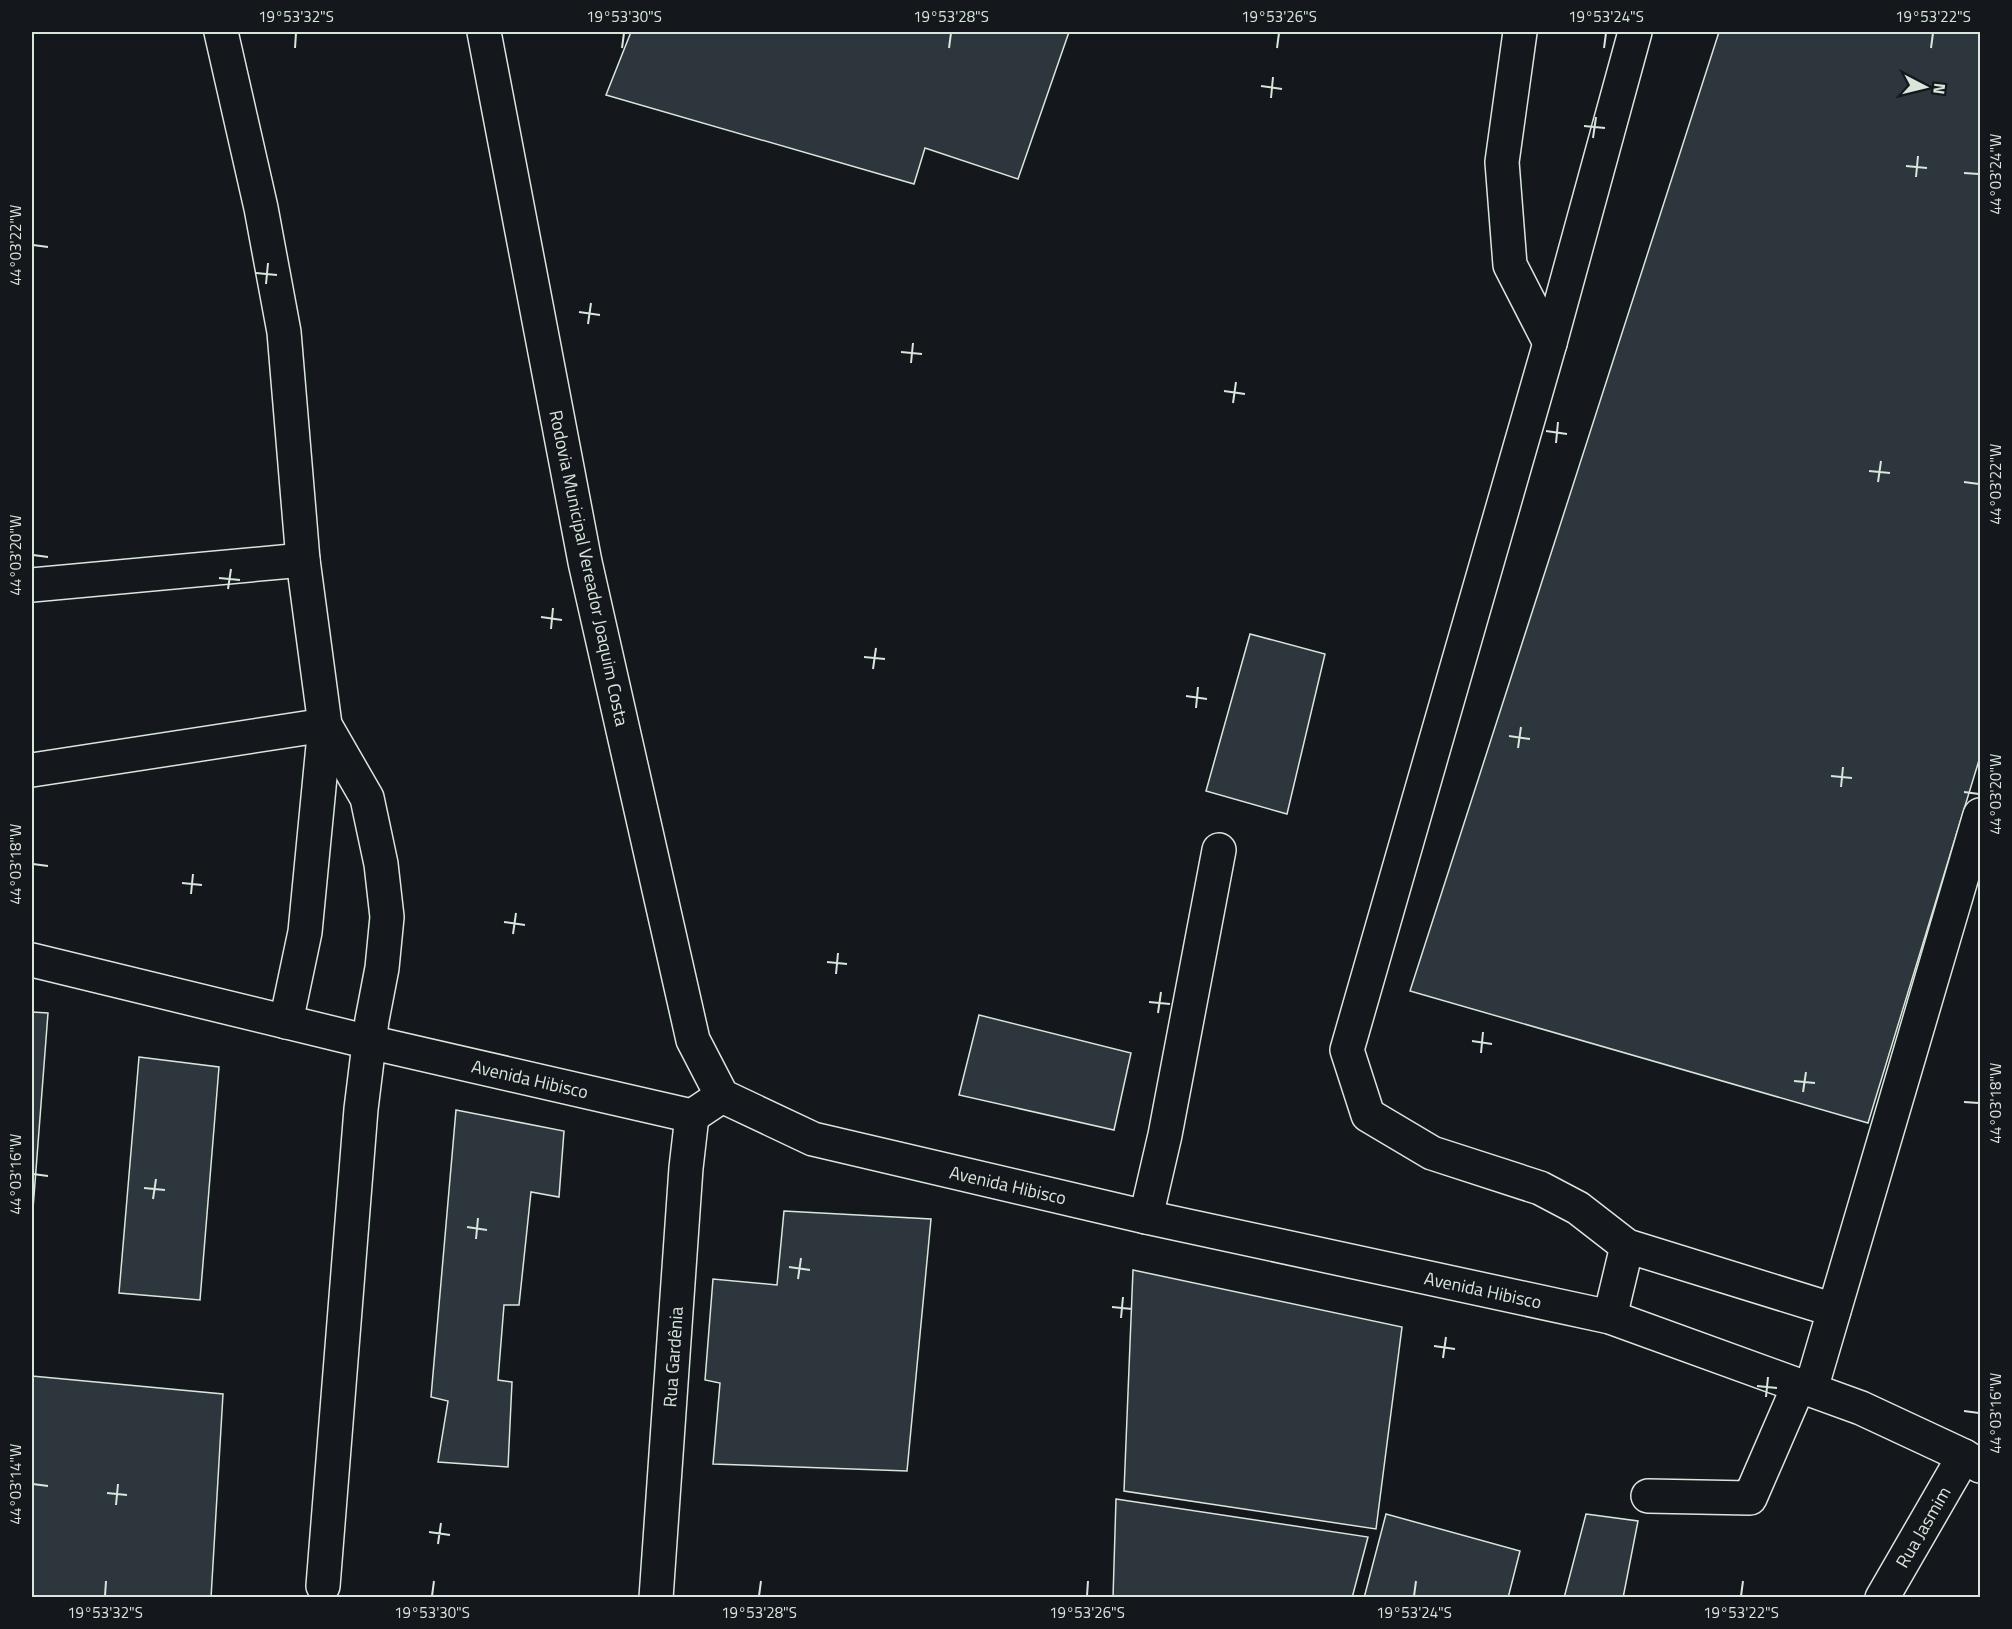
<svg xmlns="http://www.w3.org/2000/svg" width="2012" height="1629" font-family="'Titillium Web',sans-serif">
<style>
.building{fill:#2c363c;stroke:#d8e6dc;stroke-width:1.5}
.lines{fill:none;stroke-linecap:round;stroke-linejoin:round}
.minor-casing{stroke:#d8e6dc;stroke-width:36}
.major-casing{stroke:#d8e6dc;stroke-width:36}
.minor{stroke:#14181c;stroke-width:33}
.major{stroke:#14181c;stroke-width:33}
.ticks{fill:none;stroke:#d8e6dc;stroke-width:2}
.labels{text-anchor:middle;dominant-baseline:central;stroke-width:4.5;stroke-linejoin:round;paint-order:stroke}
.street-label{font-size:18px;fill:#d8e6dc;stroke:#14181c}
.neatline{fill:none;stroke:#d8e6dc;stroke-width:2}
.ticks-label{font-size:15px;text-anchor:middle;fill:#d8e6dc}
</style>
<rect width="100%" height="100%" fill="#14181c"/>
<g class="building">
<path d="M631 32H1069L1018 179 925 148 914 184 606 95Z"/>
<path d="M1719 32H1980V757L1868 1123 1410 991Z"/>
<path d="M1250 634 1325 654 1287 814 1206 791Z"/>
<path d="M32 1012 48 1013 32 1222Z"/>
<path d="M979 1015 1131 1053 1114 1130 959 1095Z"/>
<path d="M139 1057 219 1067 200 1300 119 1293Z"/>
<path d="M456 1110 564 1131 559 1197 531 1192 519 1305H504L498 1380 512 1382 508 1467 438 1462 448 1401 431 1397Z"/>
<path d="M784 1211 931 1219 907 1471 713 1464 720 1383 705 1380 713 1279 777 1285Z"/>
<path d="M1133 1270 1402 1327 1376 1529 1124 1491Z"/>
<path d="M32 1376 223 1394 211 1598H32Z"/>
<path d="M1116 1499 1368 1537 1352 1598H1113Z"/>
<path d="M1386 1514 1520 1551 1508 1598H1364Z"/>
<path d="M1586 1514 1638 1521 1623 1598H1564Z"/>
</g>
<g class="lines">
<defs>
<g id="minor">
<path d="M221 32 261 208 284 332 303 560 325 725 367 798 381 864 387 917 382 968 372 1020 361 1109 323 1586"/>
<path d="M1520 32 1502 162 1510 265 1550 343"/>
<path d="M1635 32 1550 343 1347 1050 1368 1115 1432 1153 1540 1188 1578 1208 1627 1246 1834 1310"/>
<path d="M32 585 303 560"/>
<path d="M32 770 325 725 305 932 286 1022"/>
<path d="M32 960 369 1042 692 1116 722 1096"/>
<path d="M1146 1217 1165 1135 1219 850"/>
<path d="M1610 1317 1627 1246"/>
<path d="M1811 1389 1980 815"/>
<path d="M1648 1496 1750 1498 1799 1385"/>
<path d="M656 1598 686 1168 692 1116"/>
<path d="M1882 1598 1964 1456"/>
</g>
<path id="major" d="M484 32 585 562 693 1040 722 1096 813 1139 1146 1217 1610 1317 1861 1408 1964 1456 1980 1466"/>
</defs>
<use href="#minor" class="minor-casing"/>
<use href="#major" class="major-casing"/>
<use href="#minor" class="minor"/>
<use href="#major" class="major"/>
</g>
<path class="ticks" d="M295 48 296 33M622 48 624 33M949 48 951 33M1277 48 1279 33M1604 48 1606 33M1931 48 1933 33M1261 86 1282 89M1271 98 1273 77M1584 126 1605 128M1593 138 1596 117M1906 166 1927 168M1964 173 1979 174M1916 177 1918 156M33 245 48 247M256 273 277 275M266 284 268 263M579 312 600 315M588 324 591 303M901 352 922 354M911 363 913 343M1224 391 1245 394M1233 403 1236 382M1546 431 1567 434M1556 443 1558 422M1869 471 1890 473M1878 482 1881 461M1964 482 1979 484M33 555 48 557M219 578 240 580M228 589 231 569M541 617 562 620M551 629 553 608M864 657 885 659M873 669 876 648M1186 696 1207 699M1196 708 1198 687M1509 736 1530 739M1518 748 1521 727M1831 776 1852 778M1841 787 1843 767M1964 792 1979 794M33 864 48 866M182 883 202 885M191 894 193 874M504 922 525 925M513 934 516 913M827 962 847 964M836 974 838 953M1149 1002 1170 1004M1158 1013 1161 992M1472 1041 1492 1044M1481 1053 1483 1032M1794 1081 1815 1083M1803 1092 1806 1072M1964 1102 1979 1103M33 1174 48 1176M144 1188 165 1190M153 1199 156 1179M467 1227 487 1230M476 1239 478 1218M789 1267 810 1270M798 1279 801 1258M1112 1307 1132 1309M1121 1318 1123 1297M1434 1346 1455 1349M1443 1358 1446 1337M1757 1386 1777 1388M1766 1397 1768 1377M1964 1411 1979 1413M33 1484 48 1486M107 1493 127 1495M116 1505 118 1484M429 1532 450 1535M438 1544 441 1523M105 1596 106 1581M432 1596 434 1581M759 1596 761 1581M1087 1596 1088 1581M1414 1596 1416 1581M1741 1596 1743 1581"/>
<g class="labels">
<g class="street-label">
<text transform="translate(589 568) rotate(78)">Rodovia Municipal Vereador Joaquim Costa</text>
<text transform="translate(530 1079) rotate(13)">Avenida Hibisco</text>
<text transform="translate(1008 1185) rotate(13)">Avenida Hibisco</text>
<text transform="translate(1483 1290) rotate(12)">Avenida Hibisco</text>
<text transform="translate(673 1357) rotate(-86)">Rua Gardênia</text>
<text transform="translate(1923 1527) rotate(-60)">Rua Jasmim</text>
</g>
</g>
<rect width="2012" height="1629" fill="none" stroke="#14181c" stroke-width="66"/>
<g transform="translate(1925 87) rotate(97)" stroke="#14181c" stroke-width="4.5" paint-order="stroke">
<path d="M0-4.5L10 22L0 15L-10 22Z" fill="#d8e6dc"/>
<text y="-9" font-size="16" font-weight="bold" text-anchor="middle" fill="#d8e6dc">N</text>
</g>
<rect x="33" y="33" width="1946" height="1563" class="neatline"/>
<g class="ticks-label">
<text x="296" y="22">19°53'32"S</text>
<text x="624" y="22">19°53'30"S</text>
<text x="951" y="22">19°53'28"S</text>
<text x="1279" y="22">19°53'26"S</text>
<text x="1606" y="22">19°53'24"S</text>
<text x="1933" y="22">19°53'22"S</text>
<text transform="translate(1996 174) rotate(-90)" y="5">44°03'24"W</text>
<text transform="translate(16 245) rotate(-90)" y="5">44°03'22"W</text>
<text transform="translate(1996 484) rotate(-90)" y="5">44°03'22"W</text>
<text transform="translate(16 555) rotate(-90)" y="5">44°03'20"W</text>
<text transform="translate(1996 794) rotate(-90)" y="5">44°03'20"W</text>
<text transform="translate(16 864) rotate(-90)" y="5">44°03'18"W</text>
<text transform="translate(1996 1103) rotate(-90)" y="5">44°03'18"W</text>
<text transform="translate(16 1174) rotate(-90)" y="5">44°03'16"W</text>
<text transform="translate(1996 1413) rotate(-90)" y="5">44°03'16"W</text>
<text transform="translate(16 1484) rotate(-90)" y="5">44°03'14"W</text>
<text x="105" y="1618">19°53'32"S</text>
<text x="432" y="1618">19°53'30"S</text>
<text x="759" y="1618">19°53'28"S</text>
<text x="1087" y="1618">19°53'26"S</text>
<text x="1414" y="1618">19°53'24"S</text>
<text x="1741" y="1618">19°53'22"S</text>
</g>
</svg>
